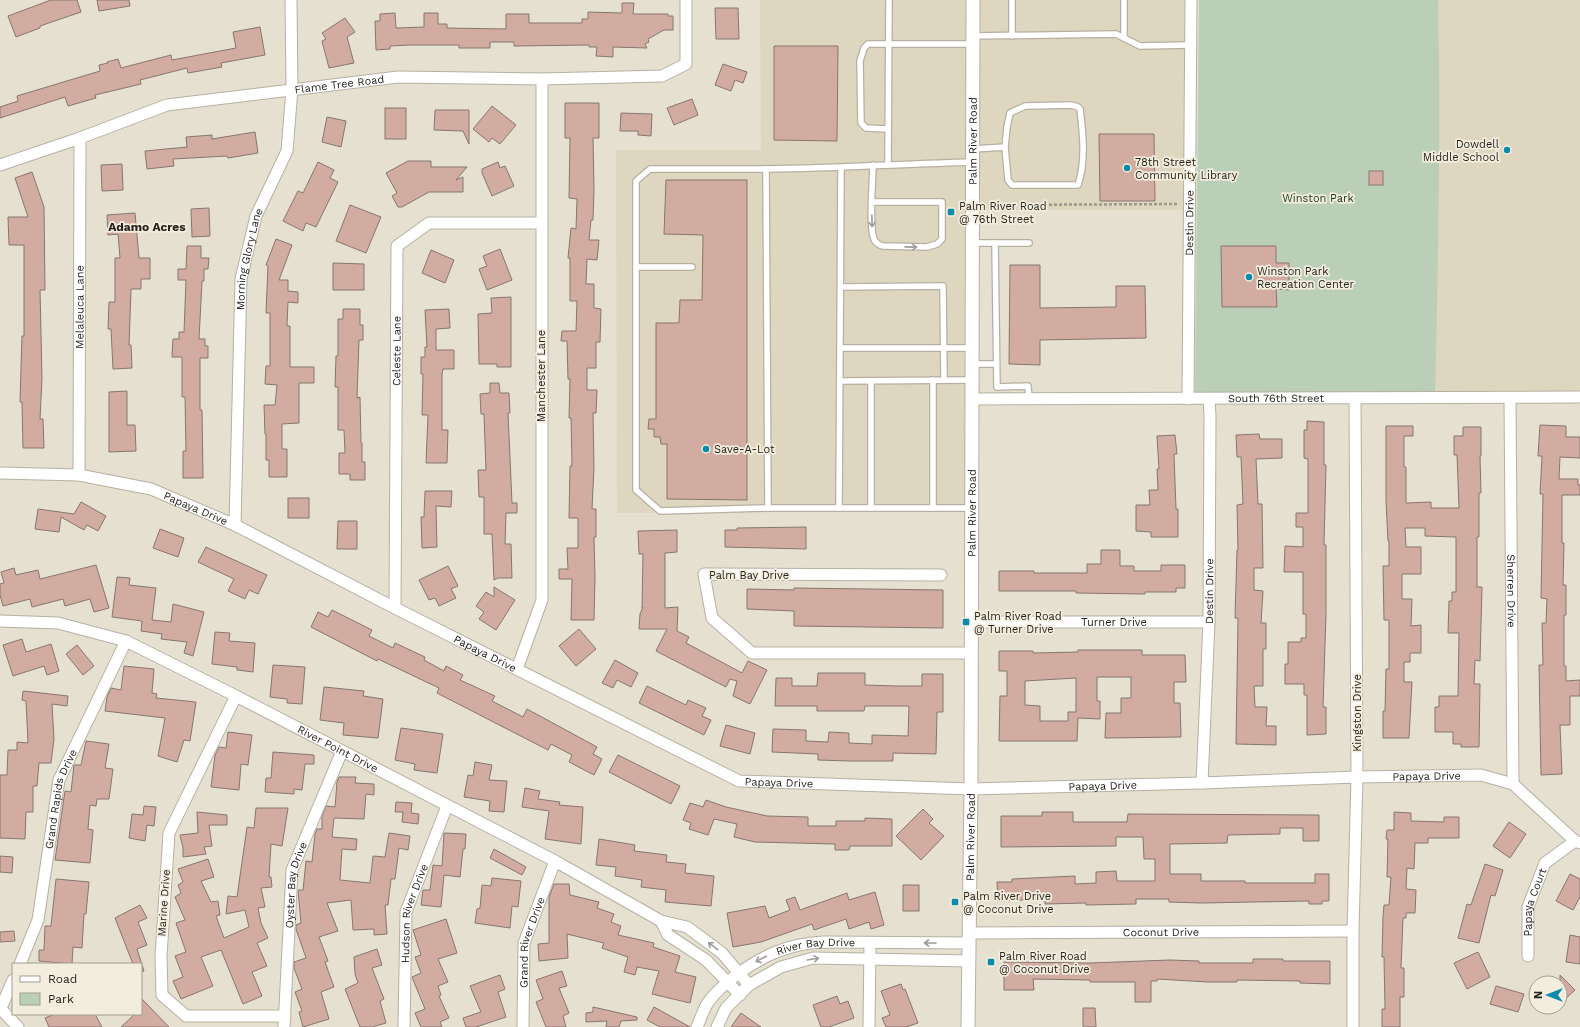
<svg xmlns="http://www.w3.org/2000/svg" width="1580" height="1027" font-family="'Work Sans',sans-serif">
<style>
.built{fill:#ded6bf}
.green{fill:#bbceb8}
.building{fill:#d2aca0;stroke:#867671;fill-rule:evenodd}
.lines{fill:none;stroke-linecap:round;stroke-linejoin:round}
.service-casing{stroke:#b6b0a2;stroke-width:8}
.minor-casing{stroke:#b6b0a2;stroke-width:13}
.tertiary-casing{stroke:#b6b0a2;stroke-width:15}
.path{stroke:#9b978b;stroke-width:2.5;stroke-dasharray:3 2;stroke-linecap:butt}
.service{stroke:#fff;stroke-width:5.5}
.minor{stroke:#fff;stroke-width:11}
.tertiary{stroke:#fff;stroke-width:13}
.oneway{stroke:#9d9c9a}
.poi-dot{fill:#0a8bac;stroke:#f3edde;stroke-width:1.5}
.labels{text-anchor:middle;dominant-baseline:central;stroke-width:3.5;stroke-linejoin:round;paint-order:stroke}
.street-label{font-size:11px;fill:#26241e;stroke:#f3edde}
.poi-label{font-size:11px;fill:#26241e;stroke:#f3edde;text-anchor:start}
.park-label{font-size:11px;fill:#153911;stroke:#f3edde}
.neighbourhood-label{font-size:12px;font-weight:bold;fill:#26241e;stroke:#f3edde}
</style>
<rect width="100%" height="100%" fill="#e6e0d1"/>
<g class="built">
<path d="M760 0H968V510L617 513 616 150H761Z"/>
<path d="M975 0H1188L1186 210H976Z"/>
<path d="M1436 0H1580V397H1435Z"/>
</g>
<path class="green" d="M1199 0H1438C1441 133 1438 267 1435 400L1195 397Z"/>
<g class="building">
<path d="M51 0H77L81 12 40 26V28L16 37 8 16Z"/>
<path d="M97 0H129L130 6 99 11Z"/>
<path d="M622 3H634L633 14H668V16H673V30H664L648 39 649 42 645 44 647 48 613 47V57L596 56 597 47H589V45L514 46V42H490V48H459V45H410L390 46V49L376 50 375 21H380V14L395 13 396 28 424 27V13H438V24H447V28L506 29V14H529V23H582V19H588V12L622 13Z"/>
<path d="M715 8H738L739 39H716Z"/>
<path d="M345 18 355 32 347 37 354 63 329 68 322 41 326 39 322 33Z"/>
<path d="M260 27 265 55 221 63 222 67 188 73 187 68 140 80 141 84 95 95 96 98 68 106 65 97 0 118V107L18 101 17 96 100 71 99 65 108 63 107 62 118 59 121 68 171 55 172 60 236 48 233 32Z"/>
<path d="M774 46H838L837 141 774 140Z"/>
<path d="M723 64 747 72 743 83 735 80 731 91 715 85Z"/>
<path d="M692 99 698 115 674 125 667 108Z"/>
<path d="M565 103H599V138H593L594 189 593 220H591L589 240H599L597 260 587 259 586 284H594V308L601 309 600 342H596V368H587V390H597L596 413H593L594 467 592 509H596V537H594L595 578 594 620H571L572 579H559V569H568L567 548H578V518H569L570 466H572L571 418H569L570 379H568L567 341H561L562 331H576L577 301H570V258H568L571 228 576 229 577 199 569 198 570 138H565Z"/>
<path d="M492 106 516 125 500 144 492 138 489 142 473 129Z"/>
<rect x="385" y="108" width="21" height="31"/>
<path d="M435 110H469V144L463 131 434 130Z"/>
<path d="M621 113 652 114 651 136 638 135V131H620Z"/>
<path d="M327 117 346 121 341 147 322 142Z"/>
<path d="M255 132 258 153 228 158 227 156 173 159 174 166 147 169 145 151 187 147 186 137 212 135V139Z"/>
<path d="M1099 134H1154L1155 201H1100Z"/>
<path d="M408 161H431V167H467L456 180 463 177V192H429L402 207H398L392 196 397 193 386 173Z"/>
<path d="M318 162 334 170 330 178 338 182 316 227 306 223 303 231 283 221 298 191 303 193Z"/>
<path d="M498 162 500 168 505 166 514 186 492 196 482 173V169Z"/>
<path d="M122 164 123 190 102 191 101 165Z"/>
<rect x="1369" y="171" width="14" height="14"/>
<path d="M32 172 44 207 45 290H40L42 378 40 419H43L44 448H23L22 402H20L22 336H24V245H9L8 217H28L15 178Z"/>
<path d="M666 180H747V500L667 499V444H661L660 437H654V429H648L649 419H656V323H679L680 300H702L703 235 664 234Z"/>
<path d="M350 205 381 217 366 253 336 241Z"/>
<path d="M209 208 210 236 192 237 191 209Z"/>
<path d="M135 213 139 258H150V279H141V289H131L129 345H131L132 368 113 369 111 329H108L109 302H115V258H120L118 234 108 235 107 215Z"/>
<path d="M276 239 292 245 279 280H288V291L298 292V303L288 302 287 326H290V367H314V383H299V423L282 424V449H287V477H269V460H266V434H265L264 405H275L277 385 265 384 266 366H270V313H266L268 266 266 265Z"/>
<path d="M187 246H201V258H209L208 269H204V281H202L199 339H205V346H208V358H200V410H202L203 478H183V451H186L185 397H182V357H172L173 339H179V332H184L186 280H178V269H186Z"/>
<path d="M1221 246H1276V263H1289V290L1276 289 1277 307H1222Z"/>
<path d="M500 249 512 280 487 290 479 269 487 266 483 256Z"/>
<path d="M431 250 454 260 445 283 422 273Z"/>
<path d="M333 263 364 264V290H333Z"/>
<path d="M1010 265H1040V308L1116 307V286H1145L1146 338 1040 340V365L1009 364Z"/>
<path d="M511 297V367H497V364H479L478 314 492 313 491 298Z"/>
<path d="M343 309H360V325H363V340H359L357 398 360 397 361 443H362V462H365V480H350V474H339V453H345L344 430H338V387H335L336 356H338V319H343Z"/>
<path d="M449 309 450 328 436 329V350H454V369H443L442 374V430H448L447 463H426L428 415H422L423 374H421V357H425V347H427L425 310Z"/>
<path d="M490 383H499L500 393H509L510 413H508L512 503H517V513H506L505 544H511L512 578H498L494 580 492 534H484V497H479L478 470H486L484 414H481L480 394 490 393Z"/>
<path d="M127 391V425H135L136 451 109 452V392Z"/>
<path d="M1307 421 1324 422V465H1326L1324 545H1326V614L1323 707H1326V734L1307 735V695H1304V684H1285V664H1288V642H1301V638H1306V614H1303V572H1284L1285 546 1303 547V527H1296V513H1308V459L1304 458V430H1307Z"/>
<path d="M1540 425 1566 426V437H1580V458L1560 457 1559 479H1578V485H1580V495H1562V543H1564L1563 585H1566V615H1564V666H1566V681L1580 680V696H1570V725H1560L1562 774 1541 775 1539 665H1543L1542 623H1546L1547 599 1541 598 1543 494H1540L1542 456H1538Z"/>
<path d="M1386 426H1413V436H1404V467H1406V503L1431 502V508H1459L1457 455H1454V436H1463V427H1481V456H1480L1481 493H1479V537H1477V587H1482L1481 623 1480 661 1475 660 1474 684H1480L1479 747H1461V744H1453V732H1435V707H1439V696H1458L1459 633H1448L1449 601H1452V592H1456V537L1425 536V528H1405L1406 547H1421V574H1402V599H1412L1411 626 1421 625V653H1410V662H1404V682H1412L1409 738H1383V711H1385L1386 669H1389V620H1384L1383 566H1389V541H1388L1386 500Z"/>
<path d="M1259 434 1260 439H1282V458L1256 459 1258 504H1262L1263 568H1254V590L1263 591 1261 623H1266V649H1263V686H1254L1255 707H1267L1266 726H1276V745L1236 744 1238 618H1235L1237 550H1238L1237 505 1243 504 1241 457H1237L1236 435Z"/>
<path d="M1175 435 1177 454H1174L1176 509H1178V537H1151V532L1136 531V505H1150L1149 490H1158L1157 469H1159L1157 436Z"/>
<path d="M425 491H452L451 507 436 506 437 547 422 548 421 517H424Z"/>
<rect x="288" y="498" width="21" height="20"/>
<path d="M81 502 106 516 98 531 87 525 84 530 61 517 59 532 35 529 38 509 74 514Z"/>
<path d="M338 521H357V549H337Z"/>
<path d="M806 527V549L725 547V530H737V528Z"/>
<path d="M160 529 184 538 178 557 153 548Z"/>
<path d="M677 530V552L665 553V608L678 607 677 631 689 637 686 643 742 673 748 661 767 670 750 704 733 696 737 681 730 679 726 687 656 651 667 629H639L640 614 643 607 642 608 643 554H639L638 531Z"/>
<path d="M206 547 267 575 258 594 249 590 245 599 228 591 234 579 198 562Z"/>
<path d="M1101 550H1120V566H1134V571H1161V565H1185V588H1176V592H1145V594L1076 593V591H999V571H1034V573H1087V564H1101Z"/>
<path d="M96 565 109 608 94 612 90 599 65 606 63 599 32 607 30 599 3 606 0 595V584L4 583 1 572 14 568 16 575 38 570 40 579Z"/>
<path d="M448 566 458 586 451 589 456 598 439 606 435 598 429 600 419 580Z"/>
<path d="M117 577 130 578 129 585 156 588 152 620 171 622 173 604 204 612 193 656 184 653 187 642 161 639 162 634 141 631 142 621 112 617Z"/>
<path d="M494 587 515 600 496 630 479 619 484 612 476 606 486 592 494 597Z"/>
<path d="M794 588 943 590V628L794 626V611L747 609V589L794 590Z"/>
<path d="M332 610 372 630 369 636 393 648 395 643 425 657 424 660 444 671 446 666 463 675 460 680 495 696 492 701 523 717 527 709 597 747 593 754 602 759 594 775 569 762 572 755 551 744 548 750 437 693 439 688 378 659 377 661 311 627 318 612 328 617Z"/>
<path d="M579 629 596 649 576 666 559 646Z"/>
<path d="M215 632 230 633 229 641 255 643 253 672 237 670V667L212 664Z"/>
<path d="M22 639 26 652 51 644 59 671 47 675 44 666 13 676 3 645Z"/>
<path d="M77 645 94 666 83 675 66 654Z"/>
<path d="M1078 650H1142V655H1185L1186 682H1174V703H1180L1181 737 1105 738 1106 713H1121V698H1131V677H1097V701H1100V719L1078 718 1077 741H999L1000 696H1007V671H999V651H1033V653L1078 652ZM1076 678V712H1068V721H1040V706L1025 705V681Z"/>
<path d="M615 660 638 673 631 687 617 680 613 688 602 683Z"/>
<path d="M273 665 305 667 302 704 287 703V699L270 697Z"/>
<path d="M124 666 154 669 152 693 157 694 156 698 196 702 190 741 184 740 177 762 158 756 165 718 105 711 107 697 111 688 121 690Z"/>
<path d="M818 673H865V685L897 686H922V674H943V712H937L936 754 893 753V761H849L818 760V754L772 752 773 729 806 730V741L828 742 829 732 849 733V743L872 744V735L908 736 909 706H865L864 711H817V706H775L776 678H792V686H817Z"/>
<path d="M647 686 686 705 688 700 706 708 702 716 711 720 704 735 639 703Z"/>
<path d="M324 687 364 691 363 696 383 699 378 738 343 735 344 723 320 720Z"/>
<path d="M23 691 68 696 67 706 52 704 54 739 51 763H39L37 786H33V812H26L25 839 0 838V775H7L8 750H17V742L28 743 26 701 22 700Z"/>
<path d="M726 725 755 733 750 754 720 746Z"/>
<path d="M401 728 443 734 437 773 414 770 415 764 395 760Z"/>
<path d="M228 732 252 735 248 765 241 764 239 790 211 787 215 755 219 747 226 748Z"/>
<path d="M86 741 109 744 105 768 113 769 109 799H97L96 806 90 805 88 829 93 830 90 863 55 860 65 791 71 792 74 765H81Z"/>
<path d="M273 752 314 755V764H305L302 790 294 789V794L265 792 266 778H271Z"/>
<path d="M618 755 680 786 671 804 609 772Z"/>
<path d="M475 762 492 765 489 780 507 781 504 812 489 811 490 801 464 797 468 775 473 776Z"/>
<path d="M339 777H356L355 783 374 784V795L366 794 364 819 334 818 332 837 357 839 356 850 342 849 340 880 370 883 373 856 385 857 389 833 410 836 408 850 399 848 395 879H391L388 905H385L387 934 374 935V929L353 930 351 900 327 903 338 931 319 937 328 961 325 962 334 987 321 992 329 1019 303 1027 299 1012 302 1011 295 992 302 989 294 968V962L306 958 296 929V925L301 923 298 890H303L306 861 312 862 315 834 317 829H322V816L326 806 335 807 337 782Z"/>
<path d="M525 788 540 791 538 799 560 802 559 805 583 807 581 844 545 839 549 811 522 807Z"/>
<path d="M706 800 726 807 767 816 808 817V826H836V821H865V818L892 819V846H850L849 850H835V844L755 842 734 837 737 824 714 819 708 835 689 829 691 823 683 820 690 803 703 807Z"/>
<path d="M396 802 412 803 411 813 419 814 418 824 402 822 403 812H395Z"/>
<path d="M144 806 156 807 154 826 147 825 145 841 129 838 132 814 143 815Z"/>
<path d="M256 808H288L282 846 271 844 269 877H271L272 887 261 888 265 907 258 908 261 923 268 938 257 943 267 966 252 972 262 996 243 1004 221 950 201 957 213 986 181 999 173 981 183 977 175 956 186 952 176 923 185 920 175 897 181 893 178 885 183 882 178 869 208 859 214 877 201 881 211 902 218 901 220 915 216 916 224 938 249 927 245 910 226 914 228 896 237 897 247 827 254 828Z"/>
<path d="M923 809 933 819 929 823 944 836 921 860 896 836Z"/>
<path d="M197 812 227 815V825H209L212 846 204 847 206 854 183 857V848L180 835 198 833Z"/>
<path d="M1042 812H1073V822H1127L1128 814 1319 815V841H1303V828H1280V834L1228 835 1227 843 1170 844V874H1201V881H1245V883H1315V874H1329V901H1322V904H1309V901L1201 903 1169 902V899H1136V904L1086 905V903L1045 904V899L998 901 997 882H1012V879L1075 876V884L1096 883V872L1116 871 1117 881H1155V859H1144L1143 837H1116V846L1001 847V816H1042Z"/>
<path d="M1394 812 1411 813V821L1444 822V817H1459V838H1428V843H1415L1414 869 1407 868 1406 889 1416 890 1415 913H1406V918H1403L1401 968H1404V997H1400V1027H1382V1009H1385L1384 957H1382L1383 917 1384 905H1389L1391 877H1387L1388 839H1386L1387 830H1394Z"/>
<path d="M1509 822 1526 834 1510 858 1493 846Z"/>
<path d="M444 833 466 834 465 849H463L460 877 444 875 441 907 421 905 423 890H430L433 865 442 866Z"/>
<path d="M599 839 635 845 634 851 667 855 666 862 686 864 685 873 714 876 711 906 665 902 666 890 641 887 642 880 615 876 616 867 596 865Z"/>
<path d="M494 849 526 867 522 875 490 858Z"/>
<path d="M0 856 13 857 12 873 0 872Z"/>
<path d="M1485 864 1503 870 1495 896 1491 895 1479 943 1458 938 1467 904 1471 905Z"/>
<path d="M1570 874 1580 879V897L1573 910 1556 901Z"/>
<path d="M492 878 521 881 518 907 512 906 510 928 475 923 477 909 480 908 482 885 491 886Z"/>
<path d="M56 879 89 882 86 914H84L82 948 73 947 72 964 39 961V950H44L45 926H51Z"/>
<path d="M554 884H569L570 895 599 902 597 908 614 914 611 922 621 926 618 935 654 943 653 947 680 956 675 972 696 977 690 1003 652 994 659 971 637 967 635 975 624 972 628 957 602 948 604 943 567 934 568 958 539 961 538 944 549 943V897Z"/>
<rect x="903" y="885" width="16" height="26"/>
<path d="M875 892 884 925 871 929 869 922 849 929 846 919 814 930 812 924 761 942 733 947 727 913 765 906 769 918 790 910 786 900 795 897 800 910 847 893 849 900Z"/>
<path d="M140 905 147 918 138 922 147 945 137 949 144 971 141 972V964H133L115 918Z"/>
<path d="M446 919 457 953 438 959 448 982 438 986 441 995 439 996 449 1018 440 1022 442 1027H421L415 1013 425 1009 412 977 421 973 415 957 421 955 413 930Z"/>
<path d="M14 931 15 941 0 942V932Z"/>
<path d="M1570 935 1580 937V964L1566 962Z"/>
<path d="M377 949 382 965 372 968 384 999 380 1001 386 1023 372 1027H360L345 989 358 983 355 974 354 957Z"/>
<path d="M1478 952 1490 977 1467 989 1454 963Z"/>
<path d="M1253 959H1283V961H1330V984L1300 983V981L1237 980V982H1208L1157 979V981H1151V1002H1135V982H1090V980L1033 979 1034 990H1004V962L1090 963 1170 960 1199 961V963H1253Z"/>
<path d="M562 971 567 986 559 988 569 1013 563 1016 566 1027H546L536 1002 543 999 536 980Z"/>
<path d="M500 975 505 989 498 992 506 1017 476 1027H466L463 1018 481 1012 470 986Z"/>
<path d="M1560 975 1575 990 1560 1004Z"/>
<path d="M901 984 903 990 905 989 918 1023 906 1027H886L882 1018 890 1015 881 991Z"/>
<path d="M1496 986 1524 994 1518 1012 1490 1004Z"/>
<path d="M837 996 840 1004 848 1001 854 1018 829 1027H821L813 1005Z"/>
<path d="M141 998 169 1027H121L135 1014H141Z"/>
<path d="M593 1007 637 1017V1020L621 1021 619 1027H606L607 1021 586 1022V1013L593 1012Z"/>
<path d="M654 1007 690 1027H660L647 1020Z"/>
<path d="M1083 1008H1095L1096 1027H1083Z"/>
<path d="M741 1013 761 1027H731Z"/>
<path d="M55 1014H95L102 1027H49L45 1018Z"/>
</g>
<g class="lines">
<defs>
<g id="service">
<path d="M1012 0V36"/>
<path d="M1124 0V38"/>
<path d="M973 36 1116 34 1140 46 1190 45"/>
<path d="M888 129 866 128 861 123 860 61 864 48 868 44H973"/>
<path d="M973 149 1005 147 1008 180 1012 185H1078C1086 161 1083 134 1080 109L1078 107 1071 105 1025 106 1010 113 1007 127 1005 147"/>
<path d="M888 164 889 0"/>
<path d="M766 169H650L636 181V490L660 511 768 508"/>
<path d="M872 202H942V239L937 244 927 247 883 246C879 245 877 244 875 241 868 230 873 180 873 165"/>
<path d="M973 243H1029"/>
<path d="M995 243 997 387 1028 386 1029 399"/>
<path d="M636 267H692"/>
<path d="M841 287 943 286 944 380"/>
<path d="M840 348H972"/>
<path d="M973 364H996"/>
<path d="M840 381 971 380"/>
<path d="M839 508 841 168"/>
<path d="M871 508V381"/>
<path d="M933 508V380"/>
<path d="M971 508H768L766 169C835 168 904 164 972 162"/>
</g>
<g id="minor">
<path id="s1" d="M0 165 80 138 167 105 398 77 542 79 662 76 686 64V0"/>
<path id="s2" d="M1510 398 1513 784"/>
<path id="s3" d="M972 399 1580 397"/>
<path id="s4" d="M1188 399 1191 0"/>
<path id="s5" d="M0 473 79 475 151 489 235 525 395 608 739 781 971 789 1202 783 1357 777 1481 775 1513 784 1575 841 1580 843"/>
<path id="s6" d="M79 475 80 138"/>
<path id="s7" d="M235 525 241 279 256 216 287 151 292 89 291 0"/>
<path d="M941 575 704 574 712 618 752 653H970"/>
<path id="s8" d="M395 608 397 246 429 223H541"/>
<path id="s9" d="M0 621 58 623 126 641 236 696 555 861 661 921 687 927 722 953 749 985"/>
<path id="s10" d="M971 622H1209"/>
<path d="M517 669 542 600V79"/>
<path d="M236 696 169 833 161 956 162 995 186 1016H285"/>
<path id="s11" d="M1202 783 1209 622 1210 416 1209 399"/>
<path d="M661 921 668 935 706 960 740 995"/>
<path id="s12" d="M969 933 1353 931"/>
<path id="s13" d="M1528 956V907L1545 863 1575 841"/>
<path id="s14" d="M20 964 38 920 59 780 126 641"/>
<path d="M0 1008 18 1027"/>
<path d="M1 1008 13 980"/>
<path id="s15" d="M284 1027 292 870 342 751"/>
<path id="s16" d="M404 1027 406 912 447 806"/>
<path id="s17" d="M523 1027 524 943 555 861"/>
<path id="s18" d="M697 1027C700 1020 703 1011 707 1004 714 993 725 984 735 976 763 955 788 944 823 942L969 943"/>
<path d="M717 1027 726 1008 749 985 781 967 813 958 969 961"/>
<path d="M869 1027 870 943"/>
<path d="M1353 1027V931L1357 777 1355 398"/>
</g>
<g id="tertiary">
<path id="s19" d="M968 1027 971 789 973 0"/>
</g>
</defs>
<use href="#service" class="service-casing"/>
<use href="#minor" class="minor-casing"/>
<use href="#tertiary" class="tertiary-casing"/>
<path class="path" d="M994 205 1178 204"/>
<use href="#service" class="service"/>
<use href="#minor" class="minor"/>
<use href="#tertiary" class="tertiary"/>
</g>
<defs><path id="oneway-shaft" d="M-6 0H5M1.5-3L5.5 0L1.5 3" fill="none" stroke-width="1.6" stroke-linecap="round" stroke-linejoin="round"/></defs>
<g class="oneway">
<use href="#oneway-shaft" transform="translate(872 221) rotate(89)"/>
<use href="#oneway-shaft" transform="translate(911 247) rotate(1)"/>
<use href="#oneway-shaft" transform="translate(930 943) rotate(-180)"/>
<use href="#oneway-shaft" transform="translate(713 946) rotate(-143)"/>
<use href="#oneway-shaft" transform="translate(761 959) rotate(153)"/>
<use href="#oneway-shaft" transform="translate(813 959) rotate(-9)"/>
</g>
<g class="poi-dot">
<circle cx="1507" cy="150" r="4"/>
<circle cx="1127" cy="168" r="4"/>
<rect x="947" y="208" width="8" height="8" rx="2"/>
<circle cx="1249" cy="277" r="4"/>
<circle cx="706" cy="449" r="4"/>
<rect x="962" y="618" width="8" height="8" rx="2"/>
<rect x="951" y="898" width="8" height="8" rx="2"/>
<rect x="987" y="958" width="8" height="8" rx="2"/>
</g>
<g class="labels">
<g class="street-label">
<text stroke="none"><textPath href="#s1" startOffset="351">Flame Tree Road</textPath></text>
<text stroke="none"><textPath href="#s19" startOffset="886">Palm River Road</textPath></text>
<text stroke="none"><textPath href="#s4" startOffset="176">Destin Drive</textPath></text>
<text stroke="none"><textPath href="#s7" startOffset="267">Morning Glory Lane</textPath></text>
<text stroke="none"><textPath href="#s6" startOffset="168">Melaleuca Lane</textPath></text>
<text stroke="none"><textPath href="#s8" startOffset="257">Celeste Lane</textPath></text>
<text transform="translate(541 376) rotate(-90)">Manchester Lane</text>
<text stroke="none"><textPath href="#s3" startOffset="304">South 76th Street</textPath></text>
<text stroke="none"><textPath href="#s5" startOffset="201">Papaya Drive</textPath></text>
<text stroke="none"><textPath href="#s19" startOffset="514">Palm River Road</textPath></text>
<text x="749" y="575">Palm Bay Drive</text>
<text stroke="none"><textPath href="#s11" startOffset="192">Destin Drive</textPath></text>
<text stroke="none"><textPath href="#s2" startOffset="193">Sherren Drive</textPath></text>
<text stroke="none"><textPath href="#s10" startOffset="143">Turner Drive</textPath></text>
<text stroke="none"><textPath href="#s5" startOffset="525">Papaya Drive</textPath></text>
<text transform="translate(1357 713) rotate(-90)">Kingston Drive</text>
<text stroke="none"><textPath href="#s9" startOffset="366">River Point Drive</textPath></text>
<text stroke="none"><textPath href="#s5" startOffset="1497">Papaya Drive</textPath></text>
<text stroke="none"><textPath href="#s5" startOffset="849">Papaya Drive</textPath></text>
<text stroke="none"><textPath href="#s5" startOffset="1173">Papaya Drive</textPath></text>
<text stroke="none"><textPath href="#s14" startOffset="171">Grand Rapids Drive</textPath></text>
<text stroke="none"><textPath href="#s19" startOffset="190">Palm River Road</textPath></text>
<text stroke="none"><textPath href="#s15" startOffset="143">Oyster Bay Drive</textPath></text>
<text stroke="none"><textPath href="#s13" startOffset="55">Papaya Court</textPath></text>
<text transform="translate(164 903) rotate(-86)">Marine Drive</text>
<text stroke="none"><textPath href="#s16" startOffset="115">Hudson River Drive</textPath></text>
<text stroke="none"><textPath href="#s12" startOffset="192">Coconut Drive</textPath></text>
<text stroke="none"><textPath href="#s17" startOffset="86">Grand River Drive</textPath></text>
<text stroke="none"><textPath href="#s18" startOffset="153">River Bay Drive</textPath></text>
</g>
<g class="poi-label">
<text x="1499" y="144" text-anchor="end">Dowdell<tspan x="1499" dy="13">Middle School</tspan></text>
<text x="1135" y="162">78th Street<tspan x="1135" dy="13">Community Library</tspan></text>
<text x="959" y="206">Palm River Road<tspan x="959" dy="13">@ 76th Street</tspan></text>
<text x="1257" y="271">Winston Park<tspan x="1257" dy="13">Recreation Center</tspan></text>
<text x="714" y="449">Save-A-Lot</text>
<text x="974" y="616">Palm River Road<tspan x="974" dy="13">@ Turner Drive</tspan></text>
<text x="963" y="896">Palm River Drive<tspan x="963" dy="13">@ Coconut Drive</tspan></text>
<text x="999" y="956">Palm River Road<tspan x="999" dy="13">@ Coconut Drive</tspan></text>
</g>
<g class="park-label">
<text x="1318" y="198">Winston Park</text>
</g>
<g class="neighbourhood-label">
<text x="147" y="227">Adamo Acres</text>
</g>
</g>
<rect x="12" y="963" width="130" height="52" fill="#f3edde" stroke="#a19d91"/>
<rect x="20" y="976" width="20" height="6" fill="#ffffff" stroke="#a19d91"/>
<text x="48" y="983" font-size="12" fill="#26241e">Road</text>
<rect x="20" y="993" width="20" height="12" fill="#bbceb8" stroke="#a19d91"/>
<text x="48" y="1003" font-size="12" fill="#26241e">Park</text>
<g transform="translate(1548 995) rotate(270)"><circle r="19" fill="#f3edde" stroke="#a19d91"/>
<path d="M0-3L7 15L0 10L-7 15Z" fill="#0a8bac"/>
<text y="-6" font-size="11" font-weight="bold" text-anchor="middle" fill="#26241e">N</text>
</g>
</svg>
